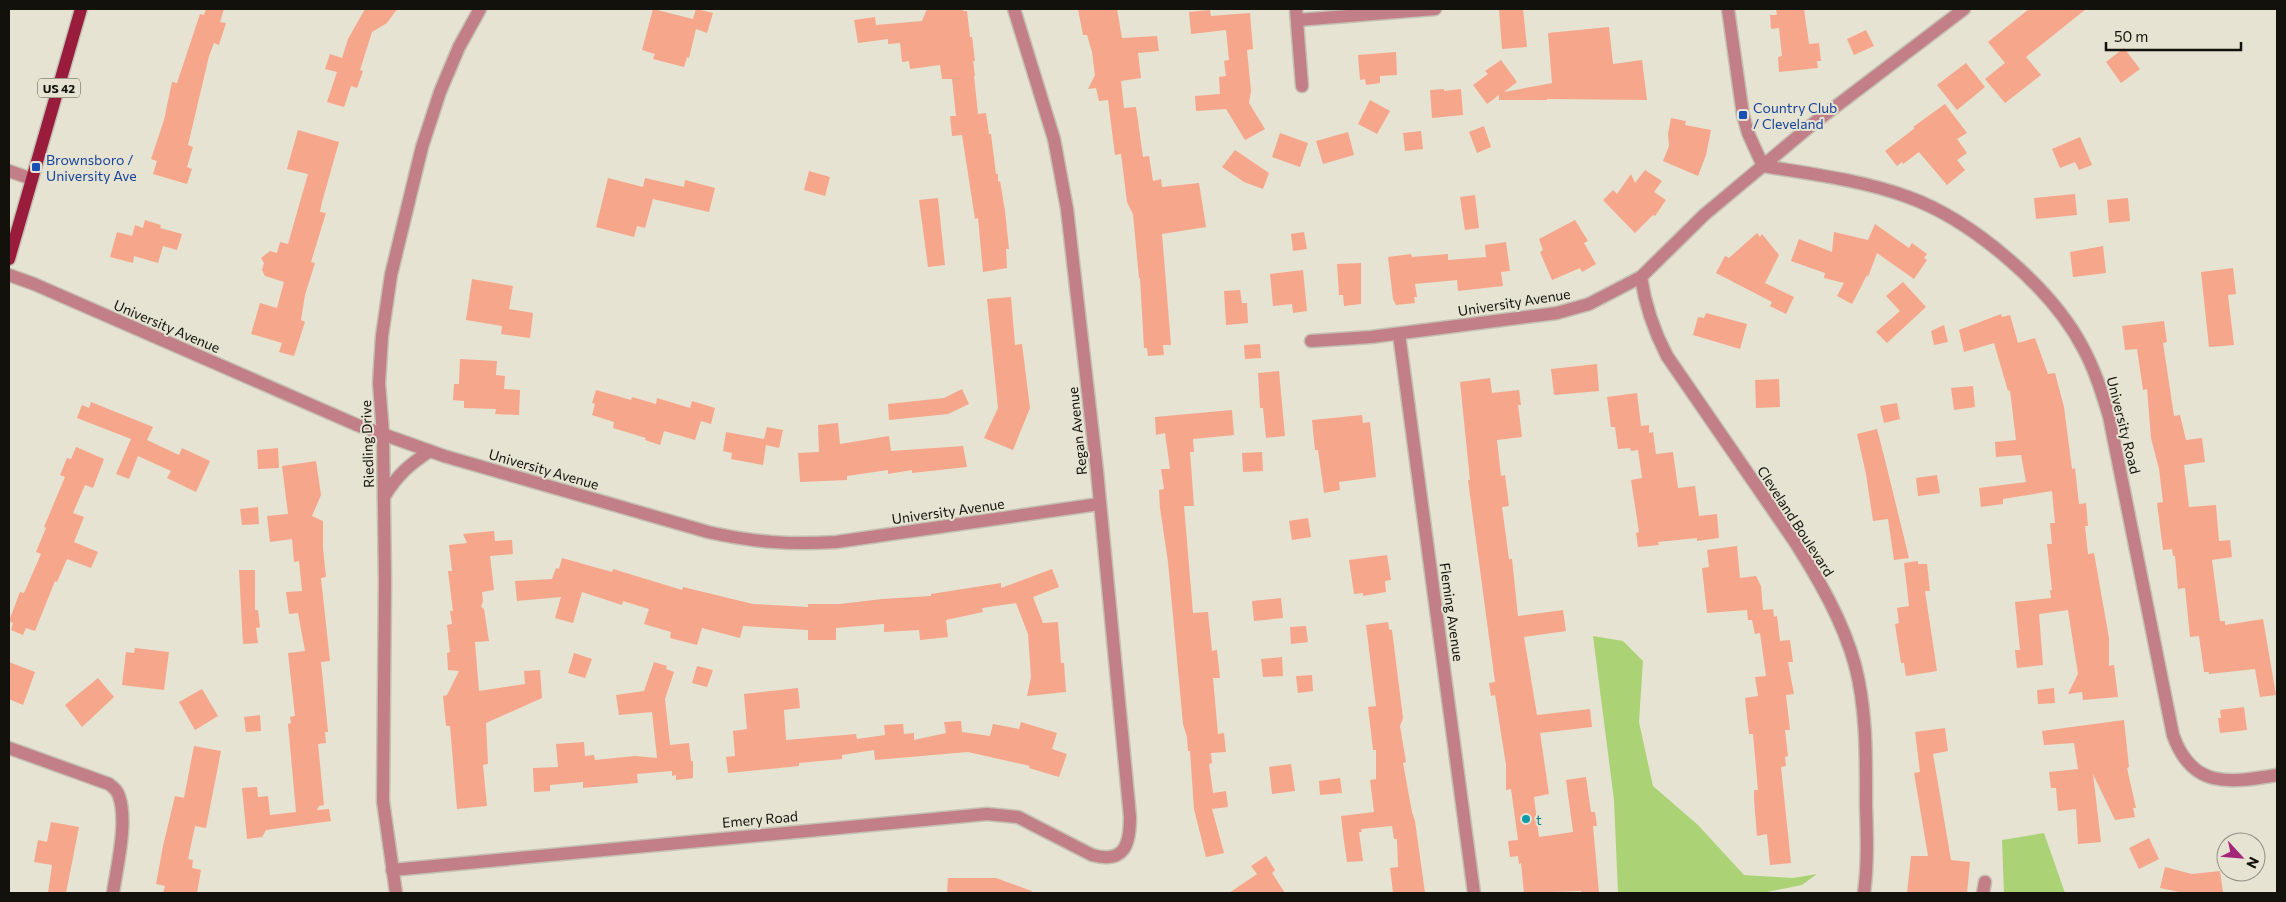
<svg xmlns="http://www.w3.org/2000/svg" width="2286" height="902" font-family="Commissioner,sans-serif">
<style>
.green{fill:#abd376}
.building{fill:#f6a68a}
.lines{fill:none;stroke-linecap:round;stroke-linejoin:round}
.minor-casing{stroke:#c4c1b3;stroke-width:15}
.major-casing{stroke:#c4c1b3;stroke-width:15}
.minor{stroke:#c37f87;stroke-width:12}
.major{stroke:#991c3d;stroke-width:12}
.transit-dot{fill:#1a4fb4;stroke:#e6e3d3;stroke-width:2}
.culture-dot{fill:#0f9aa8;stroke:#e6e3d3;stroke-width:2}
.labels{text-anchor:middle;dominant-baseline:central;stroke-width:4;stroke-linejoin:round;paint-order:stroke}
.shield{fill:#e6e3d3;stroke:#525047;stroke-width:1}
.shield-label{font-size:12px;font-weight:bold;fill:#12110b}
.transit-label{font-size:14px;fill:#164399;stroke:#e6e3d3;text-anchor:start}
.street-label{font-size:14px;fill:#12110b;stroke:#e6e3d3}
.culture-label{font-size:14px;fill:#0d838f;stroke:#e6e3d3;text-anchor:start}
</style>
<rect width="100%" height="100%" fill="#e6e3d3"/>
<g class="green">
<path d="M1593 636 1623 641 1643 661 1639 722 1653 786 1698 825 1744 875 1793 878 1817 874 1802 885 1762 893H1618L1614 800Z"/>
<path d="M2044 833 2065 893H2004L2002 840Z"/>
</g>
<g class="building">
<path d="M206 9H224L220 22 226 23 219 45 214 43 209 56 188 145 193 147 187 167 192 169 187 184 153 174 157 161 151 159 164 120 172 82 177 83 200 14 204 15Z"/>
<path d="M365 9H397L387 23 372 32 360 70 363 71 357 88 351 86 344 107 327 102 337 72 325 69 330 54 342 58 348 39Z"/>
<path d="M653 9 693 19 696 9 713 13 707 33 696 29 689 58 687 57 684 67 653 59 655 54 642 50Z"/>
<path d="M927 9H963V11H967L970 37H972L975 61H973L975 76H974L978 114 986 113 989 134H991L996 174H998V182L1000 181 1005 211 1009 249H1006L1007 268 983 272 978 218 975 219 962 135 952 136 950 116H956L952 79H942L940 65 910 69 909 61 902 62 900 43 888 44V39L858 43 854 20 875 17 876 25 922 21Z"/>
<path d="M1078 9H1117L1122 38 1157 36 1159 51 1138 53 1141 78 1121 81 1124 108 1136 107 1143 157 1149 156 1153 181 1161 179 1162 187 1199 183 1206 227 1162 234 1171 345H1163L1164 355 1148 356 1147 348H1144L1140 278H1139L1133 214 1127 202 1121 154 1115 155 1108 100 1099 101 1096 88 1088 89 1095 75 1092 52 1087 35H1083Z"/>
<path d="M1499 9H1523L1527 47 1502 49Z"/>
<path d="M1776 9H1804L1809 44 1819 43 1821 61H1817L1818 68 1779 72 1778 57 1782 56 1779 28 1771 29 1770 15H1777Z"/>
<path d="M2029 9H2086L2026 57 2041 75 2005 103 1985 79 2005 63 1988 42Z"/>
<path d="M1210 10 1211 16 1250 13 1253 49 1247 50 1251 91 1249 103 1265 129 1245 140 1226 109 1196 111 1195 96 1220 94 1219 77 1226 76 1224 61 1229 60 1226 30 1191 34 1189 12Z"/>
<path d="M1609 27 1613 64 1642 60 1647 100 1547 99V100H1499V95L1487 104 1473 85 1488 74 1485 71 1501 60 1517 82 1504 92 1552 83 1548 33Z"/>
<path d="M1866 30 1874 46 1854 55 1847 39Z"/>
<path d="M2124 48 2140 69 2121 83 2106 62Z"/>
<path d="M1396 52 1397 75 1380 76V83L1366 85 1365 79 1360 80 1358 55Z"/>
<path d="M1966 63 1985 87 1957 110 1937 85Z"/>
<path d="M1444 89V91L1461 89 1463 115 1432 118 1430 90Z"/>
<path d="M1370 100 1390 111 1377 134 1358 124Z"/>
<path d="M1945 104 1967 133 1957 139 1967 153 1957 160 1965 170 1947 185 1919 152 1903 164 1902 162 1897 166 1885 151 1915 128 1913 127Z"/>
<path d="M1671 118 1686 121 1685 125 1711 130 1706 155 1698 176 1663 161 1669 146 1668 134Z"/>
<path d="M1484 126 1491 147 1477 153 1469 132Z"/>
<path d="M298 130 339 142 322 202 320 212 326 213 311 262 315 263 305 295 301 320 305 322 294 356 279 352 282 343 251 334 260 303 277 308 284 282 265 276 262 270 264 263 261 258 270 251 277 253 280 242 288 244 308 174 287 169Z"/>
<path d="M1421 131 1423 149 1405 151 1403 133Z"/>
<path d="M1348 132 1354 155 1323 164 1316 141Z"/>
<path d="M1280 133 1308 143 1300 167 1272 157Z"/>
<path d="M2080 137 2092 165 2079 170 2075 162 2060 168 2052 149Z"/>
<path d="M1235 150 1269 173 1263 189 1244 182 1222 167Z"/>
<path d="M1645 170 1662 181 1654 192 1666 200 1655 216 1653 215 1635 233 1603 200 1613 190 1617 194 1631 174 1635 183Z"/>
<path d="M809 171 830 177 825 196 804 190Z"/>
<path d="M608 178 643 187 645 178 684 187 685 180 715 188 709 212 653 199 645 228 637 226 634 237 596 227Z"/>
<path d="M2075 194 2077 215 2036 219 2034 198Z"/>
<path d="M1475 195 1479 228 1465 230 1460 197Z"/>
<path d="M938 198 945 265 928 267 919 200Z"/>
<path d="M2128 198 2130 221 2109 223 2107 200Z"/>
<path d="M145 220 161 225 160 228 182 234 177 250 163 246 158 263 134 256 133 263 110 257 117 232 132 236 135 225 143 228Z"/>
<path d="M1575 220 1588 241 1584 243 1596 264 1582 272 1580 268 1552 280 1540 252 1543 250 1539 239Z"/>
<path d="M1875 224 1909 248 1912 243 1927 254 1924 258 1927 260 1914 279 1877 253 1868 277 1867 275 1852 304 1837 296 1844 283 1824 278 1825 273 1791 261 1799 239 1832 252 1834 232 1868 240Z"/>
<path d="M1304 232 1307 249 1293 251 1291 234Z"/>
<path d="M1757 233 1760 237 1762 234 1779 255 1765 283 1794 297 1786 314 1770 306 1772 302 1716 273 1725 256 1729 258Z"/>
<path d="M1506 242 1510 271 1501 272 1503 286 1458 291 1457 280 1415 284 1417 297H1414L1415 303 1396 305 1393 299 1388 257 1411 254 1412 257 1448 254V260L1486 257 1485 245Z"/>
<path d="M2103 246 2106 273 2073 277 2070 252Z"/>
<path d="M1361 263V304L1344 306 1343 295H1339L1337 264Z"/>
<path d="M2233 268 2236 294 2228 295 2234 345 2209 347 2201 272Z"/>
<path d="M1303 270 1307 311 1293 313 1292 304 1273 306 1270 274Z"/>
<path d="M472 279 513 286 509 309 533 313 530 338 501 334 502 326 466 320Z"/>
<path d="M1903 282 1926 307 1887 343 1876 332 1900 311 1886 296Z"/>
<path d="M1240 290 1242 303H1247L1248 323 1226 325 1224 291Z"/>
<path d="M1011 297 1015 345 1022 344 1030 408 1013 450 984 438 998 408 987 299Z"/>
<path d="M1706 313 1747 324 1740 349 1693 335 1698 317 1704 318Z"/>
<path d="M2001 314 2002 317 2010 315 2018 343 2035 338 2048 374 2055 373 2064 407 2072 469 2075 468 2079 504 2086 503 2088 526H2085L2088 554 2094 553 2109 638V666L2114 665 2118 697 2083 700 2082 692 2068 694 2078 674 2068 610 2039 614 2043 665 2017 668 2015 650H2020L2015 602 2051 598 2050 590H2052L2047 544H2052L2050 523H2055L2052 491 2003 499V504L1981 507 1979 488 2026 482 2021 455 1996 457 1995 442 2016 440 2010 390 2008 391 1994 343 1964 352 1959 330Z"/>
<path d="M2164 321 2167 342 2163 343 2174 416 2180 415 2186 440 2202 438 2205 462 2184 465 2189 507 2216 505 2219 541 2230 540 2232 557 2212 560 2220 621H2225V625L2263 619 2276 695 2260 697 2255 669 2209 674V672H2204L2199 636 2190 637 2185 588 2178 589 2175 556H2173L2172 549 2163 550 2157 503 2163 502 2159 469 2151 438 2147 389 2143 390 2137 349 2125 350 2122 326Z"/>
<path d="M1944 325 1948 342 1934 345 1931 331Z"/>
<path d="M1260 344 1261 358 1245 359 1244 345Z"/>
<path d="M460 359 497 361 496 375 505 376 504 389 520 390 519 415 495 414 496 409 464 408V401L453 400 454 384H459Z"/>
<path d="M1597 364 1599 391 1554 395 1551 369Z"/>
<path d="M1279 371 1285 436 1266 438 1263 408H1260L1258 373Z"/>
<path d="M1490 378 1492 393 1519 390 1521 405H1518L1522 437 1497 440 1501 476 1505 475 1509 506 1502 507 1509 559H1512L1518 616 1563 610 1566 631 1524 637 1537 715 1590 709 1592 727 1540 733 1549 794 1534 797 1539 837 1573 832 1566 780 1586 777 1591 812H1595L1597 826H1593L1599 893H1581V891L1524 893 1521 863 1519 864 1518 856 1510 857 1508 841 1518 840 1511 789 1506 790V765L1495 695 1491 696 1489 683 1495 682 1468 480H1470L1460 382Z"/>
<path d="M1779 379 1780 407 1756 408 1755 380Z"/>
<path d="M1973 386 1975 407 1954 410 1951 388Z"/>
<path d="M962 389 969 404 948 414 889 420 888 404 944 398Z"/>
<path d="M596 390 631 400 632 397 656 404 657 398 690 408 692 401 715 408 711 424 701 421 695 440 664 431 660 445 645 440 646 438 613 428 614 422 592 415 595 404 592 403Z"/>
<path d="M1637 393 1641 426 1649 425V433L1653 432 1656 454 1673 452 1678 488 1695 486 1699 516 1717 514 1719 538 1697 541V538L1658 542 1659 545 1638 547 1636 533 1639 532 1631 480 1642 478 1638 450 1631 451 1630 448 1618 449 1615 427H1611L1607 397Z"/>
<path d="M91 402 153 427 147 440 179 455 182 448 210 461 196 492 167 478 171 471 138 456 129 479 116 474 131 439 77 418 82 405 89 408Z"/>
<path d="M1897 403 1900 419 1884 423 1880 406Z"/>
<path d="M1232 410 1234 435 1193 439 1194 452H1190L1194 506H1184L1193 613 1208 612 1212 651 1217 650 1220 678H1213L1218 734 1224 733 1226 752 1211 753 1212 763 1209 764 1213 793 1226 791 1228 807 1212 809 1224 853 1206 857 1194 809 1190 751H1188L1187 737 1183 724 1168 562 1160 508 1159 490 1164 489 1161 469H1170L1165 433 1156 435 1155 417Z"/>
<path d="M1362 415 1363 423 1370 422 1376 477 1339 482 1340 490 1324 493 1318 450H1315L1312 420Z"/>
<path d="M838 423 840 444 889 436 891 451 963 446 967 467 912 473V470L888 474V470L847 476V480L800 482 798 453 819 452 818 425Z"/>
<path d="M767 427 783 430 779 448 766 445 763 465 731 459 732 453 723 451 726 432 764 439Z"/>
<path d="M1877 429 1885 460 1909 558 1894 560 1888 519 1873 521 1866 474 1857 434Z"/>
<path d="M76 447 104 459 93 488 85 485 73 513 84 517 74 542 98 552 91 568 67 559 57 582 55 581 35 631 26 628 23 635 11 630 13 623 9 621 20 592 24 593 41 554 36 552 46 528 44 527 65 477 60 475 67 458 71 459Z"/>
<path d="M278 448 279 468 258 469 257 450Z"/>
<path d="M1262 452 1263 471 1243 472 1242 453Z"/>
<path d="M316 461 321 495 312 516 323 521V548L326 577 321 578 330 661 321 662 328 732H325L326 743 318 744 324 805 319 806 317 810 329 809 331 821 266 830 262 837 247 839 242 788 257 787 258 797 268 796 270 815 296 812 288 724 291 723 290 717 295 716 288 653 305 651 298 613 289 614 286 592 302 591 299 561 294 562 292 539 270 542 267 516 288 514 282 466Z"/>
<path d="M1937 475 1940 493 1918 496 1916 478Z"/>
<path d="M258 507 259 524 242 525 240 509Z"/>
<path d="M1308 518 1311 537 1292 540 1289 521Z"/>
<path d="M494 531 495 541 512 540 513 554 490 556 494 590 482 592 483 601 481 607 484 609 489 641 475 642 479 691 525 684 524 671 540 670 542 698 486 723 488 764 483 765 487 806 457 809 450 726H446L443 696 447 695 459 671 448 670 447 653 450 652 447 625 452 624 450 611H453L448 571H452L449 545 467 543 463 534Z"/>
<path d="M1737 546 1740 578 1756 576 1761 586 1763 610 1773 609 1774 617 1777 616 1780 641 1790 640 1793 662H1788L1794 694 1786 695 1790 730H1785L1788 756 1785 757 1786 766 1781 767 1791 863 1770 865 1767 834 1757 836 1754 799V790H1758L1753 734H1749L1745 698 1758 696 1755 677 1766 676 1760 633 1755 634 1752 620H1748L1747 610 1707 613 1702 568 1709 567 1707 550Z"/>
<path d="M1387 555 1391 580 1385 581 1386 592 1363 596V593L1354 594 1349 560Z"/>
<path d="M562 558 612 572 613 569 682 590 683 587 753 604 808 607V604H840L882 599 931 596V594L1001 583V588L1052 569 1059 587 1033 597 1043 623 1058 622 1061 663H1064L1066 692 1027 696 1031 677 1028 634 1016 603 982 608 983 612 946 620 948 637 920 640 919 630 884 632V624L836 628V640H808V630L743 626 740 638 702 628 697 645 670 638 671 632 644 624 649 609 623 601 622 605 582 592 573 623 555 618 561 597 517 601 515 581 552 579 556 568 559 569Z"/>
<path d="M1918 561V564H1927L1930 591H1925L1937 671 1906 676 1904 663H1901L1895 624 1899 623 1897 608 1909 606 1904 563Z"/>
<path d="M239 570H255V610H258L260 627 256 628 258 643 243 644Z"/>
<path d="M1281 598 1283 618 1254 621 1252 601Z"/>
<path d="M1388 622 1389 629 1392 630 1403 718 1400 726 1406 762 1403 763 1412 812 1415 821 1425 893H1393L1390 868 1398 867 1397 839H1394L1392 826 1361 829 1362 832H1359L1363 861 1347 862 1343 834 1341 816 1374 812 1370 780 1376 779V750H1373L1368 707 1376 706 1366 625Z"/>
<path d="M1306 626 1308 642 1291 644 1290 627Z"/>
<path d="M135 648 169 652 164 690 122 685 126 652 134 653Z"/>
<path d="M574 653 592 659 585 678 568 673Z"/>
<path d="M1282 657 1283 676 1263 677 1261 659Z"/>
<path d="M9 662 35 672 23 705 9 699Z"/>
<path d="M654 662 667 666 666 669 674 672 665 699 670 745 689 743 691 761H693V778L676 780V775L672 776V771L637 774 638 783 583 788V782L550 785V791L534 792 533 768 558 767 556 744 584 742 585 756 594 755 595 760 635 756 657 758 652 712 619 715 616 695 644 691Z"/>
<path d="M697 666 713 670 707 687 692 683Z"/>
<path d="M1312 675 1313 691 1298 693 1296 676Z"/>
<path d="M98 678 114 697 82 727 65 705Z"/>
<path d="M798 688 800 708 784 710 786 740 856 734 857 739 885 735 884 725 903 724 904 734 914 733V740L946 733 944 722 961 721 962 732 990 736 993 724 1019 729 1021 722 1057 733 1052 749 1067 754 1059 777 1029 768 1030 766 968 752 875 760 874 750 842 755V759L799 763V766L728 773 726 757 735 756 733 731 747 729 744 694Z"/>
<path d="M2054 688 2055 703 2038 704 2037 690Z"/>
<path d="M202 689 218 716 195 730 179 702Z"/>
<path d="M2244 707 2247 730 2220 733 2218 718H2221L2220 710Z"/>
<path d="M260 715 261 731 246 732 244 717Z"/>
<path d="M2124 720 2129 767 2127 768 2136 808H2133L2135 817 2115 820 2093 774 2101 842 2078 844 2076 809 2058 811 2056 788H2051L2049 772 2078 769 2074 743 2044 745 2042 731Z"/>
<path d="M1945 728 1948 751 1933 754 1951 860 1970 862 1967 893H1907L1911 856H1928L1914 773 1920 772 1915 732Z"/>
<path d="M194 746 221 751 206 828 195 826 188 859 193 860 192 868 201 870 197 893H163L165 886 156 884 163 846 175 796 184 798Z"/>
<path d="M1291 764 1295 791 1272 794 1269 767Z"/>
<path d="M1340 778 1342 793 1320 795 1319 781Z"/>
<path d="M51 822 79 827 66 893H48L52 865 34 862 38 840 47 842Z"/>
<path d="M2149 838 2159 859 2139 869 2129 848Z"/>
<path d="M1266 856 1275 870 1272 873 1285 893H1229L1257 874 1251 866Z"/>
<path d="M2165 867 2192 874 2220 871 2223 892 2184 893 2160 888Z"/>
<path d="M948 878H996L1032 891 1031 893H947Z"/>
</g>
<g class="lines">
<defs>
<g id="minor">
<path d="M1296 9 1302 86"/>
<path d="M1728 9 1743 115 1748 133 1763 166"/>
<path d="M1298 20 1435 9"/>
<path d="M1763 166C1811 174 1862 180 1908 197 1972 220 2052 288 2083 348 2095 370 2102 393 2109 416L2173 735C2192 789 2229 783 2277 775"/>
<path d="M9 171 32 179"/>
<path d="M9 275 34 284 357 425 444 456 708 532C752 542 790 545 836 542L1099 504"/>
<path d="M1641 277C1645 305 1654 331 1667 356L1795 542C1819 580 1843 621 1855 665 1867 710 1866 759 1866 806 1867 835 1868 864 1864 893"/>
<path d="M1399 334 1474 893"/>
<path d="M1311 341 1371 337 1557 313 1589 304 1641 277 1704 215 1814 123 1964 9"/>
<path d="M384 497C397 475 410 464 430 451"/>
<path d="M9 748 109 784C114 788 117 790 119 796 128 822 117 866 113 893"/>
<path d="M392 870 987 814 1018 817 1092 855C1125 864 1130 844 1130 817L1097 471 1067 209 1054 139 1014 9"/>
<path d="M396 893 383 801 385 582 383 434 379 383 382 336 391 275 422 147 440 92 459 47 480 9"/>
<path d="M1983 893 1985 882"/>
</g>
<path id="major" d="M9 259 81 9"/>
</defs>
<use href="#minor" class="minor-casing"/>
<use href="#major" class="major-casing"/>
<use href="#minor" class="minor"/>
<use href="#major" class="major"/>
</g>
<g class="transit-dot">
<rect x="1738" y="110" width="10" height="10" rx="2.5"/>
<rect x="31" y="162" width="10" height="10" rx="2.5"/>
</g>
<circle class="culture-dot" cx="1526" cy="819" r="5"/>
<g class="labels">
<rect class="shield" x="38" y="78.5" width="42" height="19" rx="4"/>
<g class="shield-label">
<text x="59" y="88">US 42</text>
</g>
<g class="transit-label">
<text x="1753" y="107">Country Club<tspan x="1753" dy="16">/ Cleveland</tspan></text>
<text x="46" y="159">Brownsboro /<tspan x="46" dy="16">University Ave</tspan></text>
</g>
<g class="street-label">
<text transform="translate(1514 302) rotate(-9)">University Avenue</text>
<text transform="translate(167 326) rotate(23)">University Avenue</text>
<text transform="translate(2124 425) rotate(76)">University Road</text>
<text transform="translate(1077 431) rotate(-96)">Regan Avenue</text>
<text transform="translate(367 444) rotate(-92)">Riedling Drive</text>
<text transform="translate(544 469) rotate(16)">University Avenue</text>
<text transform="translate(948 511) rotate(-8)">University Avenue</text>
<text transform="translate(1796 521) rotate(57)">Cleveland Boulevard</text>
<text transform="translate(1452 612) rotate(82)">Fleming Avenue</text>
<text transform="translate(760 819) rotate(-5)">Emery Road</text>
</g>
<g class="culture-label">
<text x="1536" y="819">t</text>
</g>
</g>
<rect width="2286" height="902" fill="none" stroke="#12110b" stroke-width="20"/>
<g transform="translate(2241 857) rotate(116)"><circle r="24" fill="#e6e3d3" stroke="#918f83"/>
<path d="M0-4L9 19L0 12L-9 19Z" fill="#a32679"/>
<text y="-8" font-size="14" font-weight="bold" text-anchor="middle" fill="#12110b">N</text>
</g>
<path d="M2106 42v8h135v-8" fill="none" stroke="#12110b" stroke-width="2.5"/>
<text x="2114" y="42" font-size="15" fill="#12110b" stroke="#e6e3d3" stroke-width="4" paint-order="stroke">50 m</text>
</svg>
